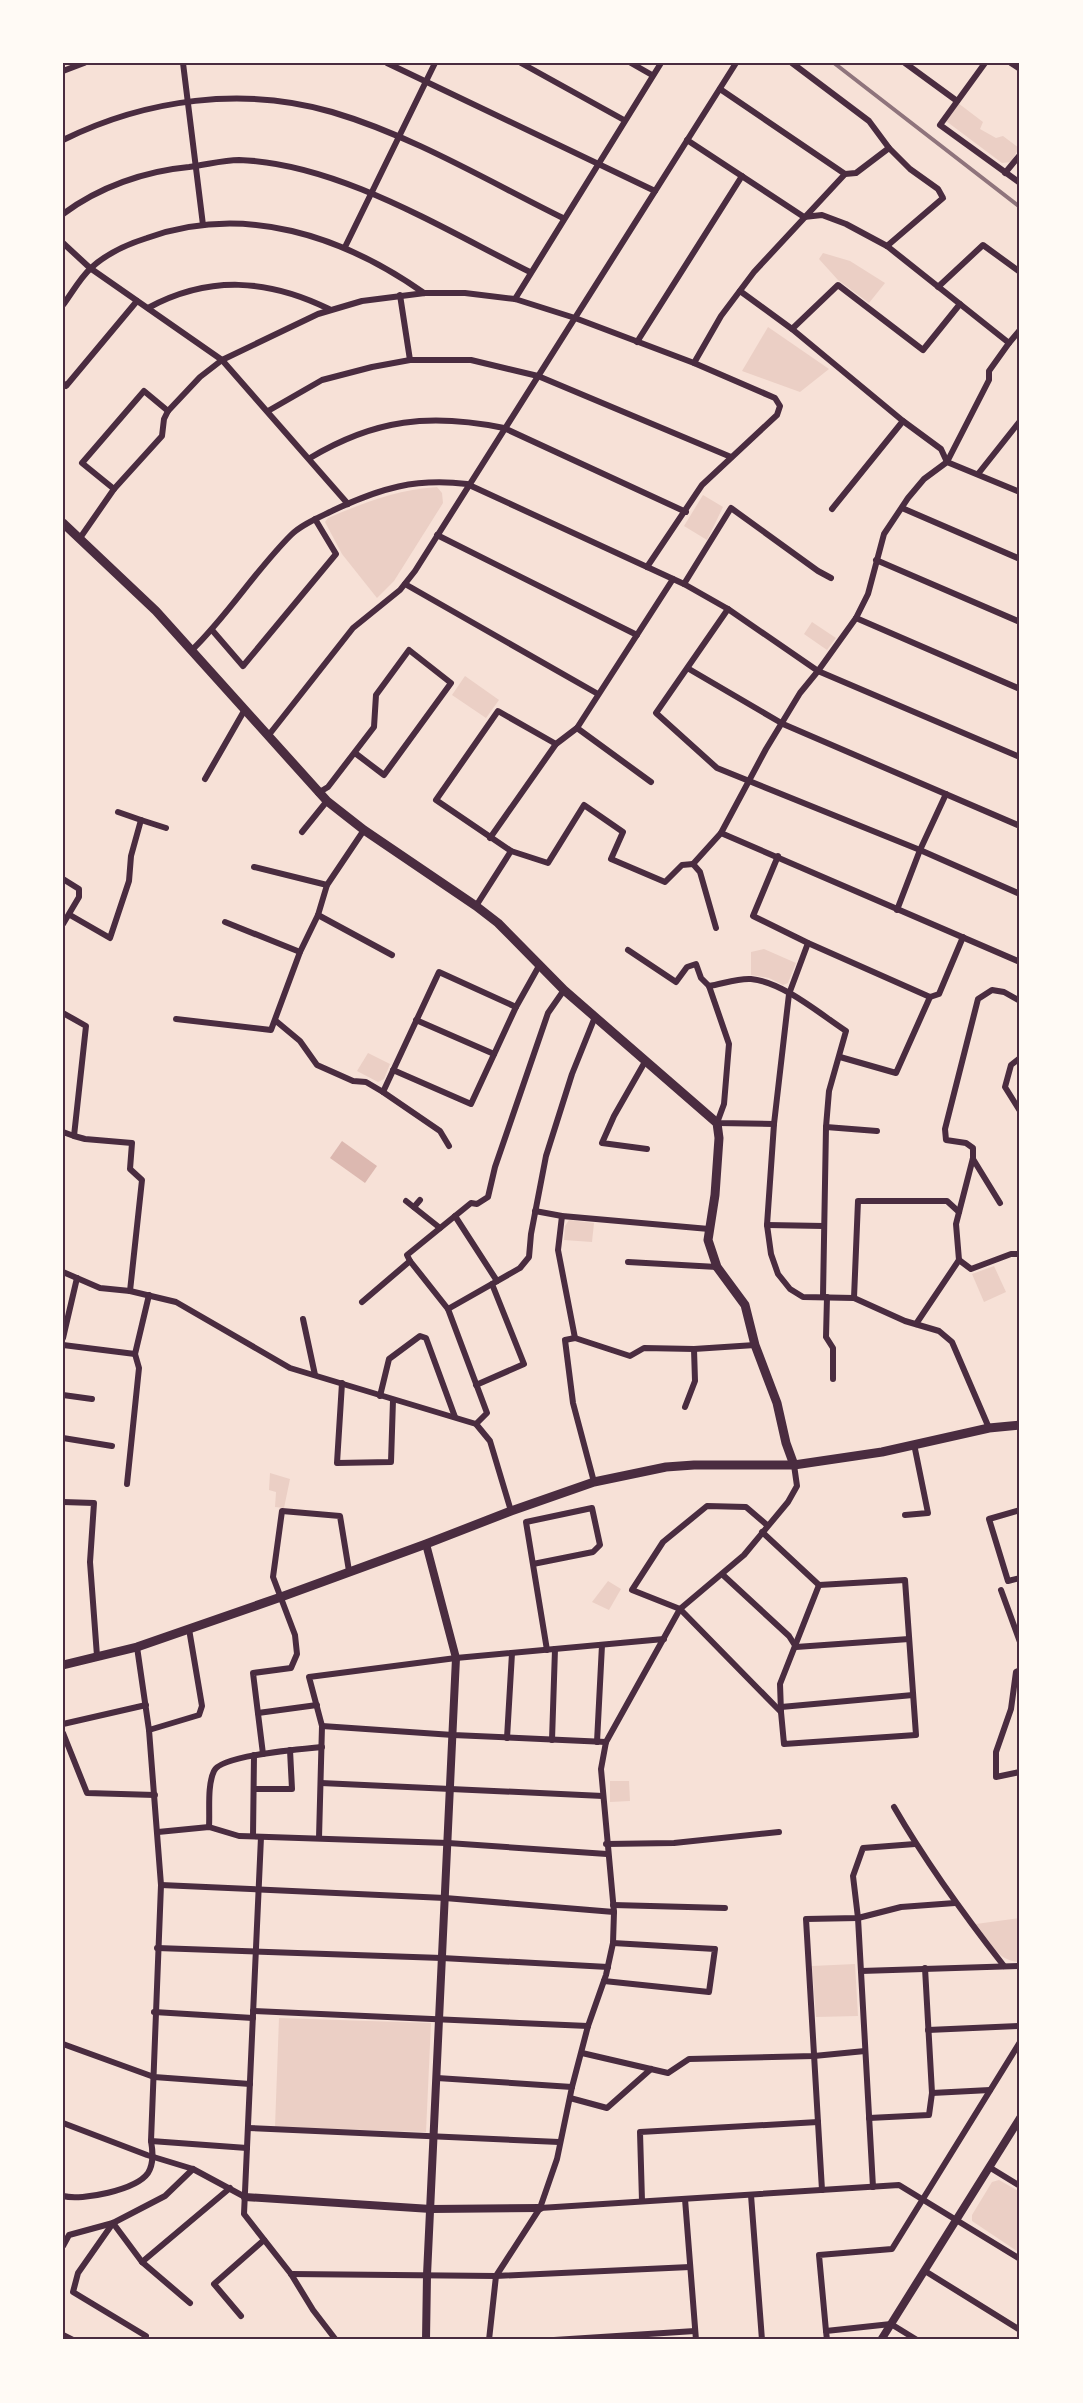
<svg xmlns="http://www.w3.org/2000/svg" width="1083" height="2403" font-family="'DejaVu Sans',sans-serif">
<style>
.green{fill:#ebcfc5}
.water{fill:#dcb8b0}
.lines{fill:none;stroke-linecap:round;stroke-linejoin:round}
.minor{stroke:#4a2c40;stroke-width:6}
.tertiary{stroke:#4a2c40;stroke-width:8}
.primary{stroke:#4a2c40;stroke-width:9}
.rail{stroke:#8f747c;stroke-width:4}
.neatline{fill:none;stroke:#4a2c40;stroke-width:2}
</style>
<rect width="100%" height="100%" fill="#f7e1d7"/>
<g class="green">
<path d="M958 103 983 122 980 129 996 138 1003 136 1019 148 1011 162 1002 163 946 121Z"/>
<path d="M823 253 850 261 885 283 869 303 838 280 819 259Z"/>
<path d="M768 327 829 369 800 392 742 371Z"/>
<path d="M437 487 442 493 443 503 394 581 377 598 342 554 325 522 328 518C366 502 395 490 437 487Z"/>
<path d="M703 495 723 507 707 540 684 526Z"/>
<path d="M812 622 836 638 827 650 804 634Z"/>
<path d="M465 676 499 700 486 718 452 695Z"/>
<path d="M764 949 796 963 788 983 783 985 769 978 751 975V952Z"/>
<path d="M368 1053 390 1064 384 1079 378 1082 357 1071Z"/>
<path d="M569 1220 594 1223 592 1242 564 1240 565 1226Z"/>
<path d="M994 1266 1006 1292 984 1302 972 1274Z"/>
<path d="M270 1473 290 1479 284 1508 275 1507 276 1492 269 1490Z"/>
<path d="M608 1581 621 1589 609 1610 592 1602Z"/>
<path d="M610 1781H629L630 1801 610 1802Z"/>
<path d="M1020 1918V1962C998 1962 988 1940 976 1924Z"/>
<path d="M855 1964 858 2016 816 2017 812 1966Z"/>
<path d="M279 2018 431 2023 426 2132 275 2127Z"/>
<path d="M999 2180 1020 2192V2253L972 2221V2215L992 2182Z"/>
</g>
<path class="water" d="M342 1141 377 1166 365 1183 330 1158Z"/>
<g class="lines">
<g class="minor">
<path d="M183 63 203 225"/>
<path d="M387 63 655 191"/>
<path d="M521 63 624 120"/>
<path d="M631 63 652 75"/>
<path d="M792 63 869 121 889 148 910 169 938 189 943 198 887 246"/>
<path d="M905 63 957 101"/>
<path d="M985 63 940 125 1020 183"/>
<path d="M1011 63 1020 69"/>
<path d="M63 71 84 63"/>
<path d="M720 89 845 174"/>
<path d="M63 140C146 99 243 86 332 112 413 136 488 181 563 218"/>
<path d="M687 140 804 217 822 215 846 224 887 246 1009 343 1020 330"/>
<path d="M1005 173 1020 155"/>
<path d="M63 214C99 187 145 171 189 167 206 165 223 160 239 160 338 163 443 229 530 272"/>
<path d="M63 243 90 268 222 360 348 504"/>
<path d="M345 247 435 63"/>
<path d="M938 287 983 245 1020 272"/>
<path d="M740 291 792 329 903 421 941 449 947 462"/>
<path d="M400 295 410 360"/>
<path d="M515 299 661 63"/>
<path d="M63 305C72 293 80 278 91 268 106 254 128 244 147 238 245 203 343 236 424 293"/>
<path d="M148 308C209 275 268 279 329 309"/>
<path d="M792 329 838 285 923 350 960 304"/>
<path d="M637 342 742 176"/>
<path d="M694 363 721 316 754 272 845 174 856 173 889 148"/>
<path d="M63 383 66 386 137 301"/>
<path d="M268 411 322 380 372 367 410 360H471L538 376 731 457"/>
<path d="M310 458C375 419 430 413 504 428L686 512"/>
<path d="M947 462 989 380V371L1009 343"/>
<path d="M978 474 1020 421"/>
<path d="M114 489 82 463 144 391 168 411"/>
<path d="M902 508 1020 559"/>
<path d="M832 509 903 421"/>
<path d="M437 535 637 635"/>
<path d="M80 538 114 489 162 436 164 419 168 411 200 377 222 360 318 314 362 301 425 293H465L515 299 575 318 694 363 775 398 780 406 777 415 702 485 647 567"/>
<path d="M876 560 1020 622"/>
<path d="M405 584 598 694"/>
<path d="M684 584 731 508 818 571 831 578"/>
<path d="M728 609 656 713 717 768 920 850 1020 894"/>
<path d="M856 618 1020 689"/>
<path d="M212 630 243 666 336 554 315 519"/>
<path d="M192 650C228 615 255 571 291 535 302 524 320 517 334 510 381 488 415 478 467 484L684 584 728 609 818 671 1020 757"/>
<path d="M689 669 783 724 1020 826"/>
<path d="M577 728 651 782"/>
<path d="M268 736 353 628 400 590 415 571 736 63"/>
<path d="M556 744 498 711 436 800 511 851 548 863 584 805 623 832 611 859 665 882 682 865 693 864 700 872 716 928"/>
<path d="M205 779 244 711"/>
<path d="M318 793 328 787 374 727 376 695 409 650 451 683 384 775 355 753"/>
<path d="M118 812 141 820"/>
<path d="M302 832 327 801"/>
<path d="M721 833 1020 962"/>
<path d="M490 838 556 744 577 728 673 579"/>
<path d="M778 856 753 916 808 943 930 997 939 994 963 937"/>
<path d="M693 864 721 833 766 749 800 693 818 671 856 618 868 594 884 534 908 498 924 479 947 462 1020 492"/>
<path d="M254 867 327 885"/>
<path d="M63 879 79 889V897L63 924"/>
<path d="M476 906 511 851"/>
<path d="M897 910 920 850 946 794"/>
<path d="M70 915 110 938 129 881 131 856 141 820 166 828"/>
<path d="M318 915 392 955"/>
<path d="M225 922 300 952"/>
<path d="M808 943 789 994 774 1124 767 1225 771 1254 778 1274 790 1289 803 1297 854 1298 905 1321 939 1331 952 1342 989 1428"/>
<path d="M628 950 676 982 687 967 696 964 701 978 709 986 729 1044 724 1104 717 1123 774 1124"/>
<path d="M709 986C722 984 738 978 751 979 783 982 820 1014 846 1031L829 1091 826 1127 823 1296"/>
<path d="M63 1013 86 1026 74 1136 63 1132"/>
<path d="M176 1019 271 1030 300 952 318 915 327 885 364 830"/>
<path d="M416 1020 494 1054"/>
<path d="M276 1021 300 1041 317 1065 353 1081 366 1082 383 1092 439 972 516 1007"/>
<path d="M840 1057 896 1073 930 997"/>
<path d="M1020 1058 1011 1065 1005 1087 1020 1111"/>
<path d="M646 1060 614 1116 602 1143 647 1149"/>
<path d="M393 1070 471 1104 516 1007 539 966"/>
<path d="M383 1092 440 1131 449 1146"/>
<path d="M826 1127 877 1131"/>
<path d="M74 1136 85 1139 132 1143 130 1169 142 1180 130 1291"/>
<path d="M973 1159 1000 1203"/>
<path d="M406 1201 440 1228"/>
<path d="M414 1207 420 1200"/>
<path d="M535 1211 562 1216 709 1229"/>
<path d="M455 1216 497 1281"/>
<path d="M562 1216 558 1250 575 1338"/>
<path d="M767 1225 824 1226"/>
<path d="M959 1260 971 1269 1011 1254H1020"/>
<path d="M410 1261 407 1255 471 1203 477 1204 488 1197 495 1167 548 1013 564 990"/>
<path d="M628 1262 717 1267"/>
<path d="M63 1272 100 1288 130 1291 176 1302 290 1368 476 1424 490 1441 511 1511"/>
<path d="M827 1297 826 1337 833 1348V1379"/>
<path d="M854 1298 858 1201H947L959 1212"/>
<path d="M362 1302 410 1261 448 1309 487 1413 476 1424"/>
<path d="M448 1309 520 1268 529 1257 531 1234 546 1156 572 1074 595 1017"/>
<path d="M303 1319 315 1375"/>
<path d="M916 1324 959 1260 956 1224 973 1158V1148L966 1143 946 1140 945 1129 978 999 992 990 1004 992 1020 1001"/>
<path d="M63 1338 77 1278"/>
<path d="M63 1345 135 1354"/>
<path d="M342 1383 337 1463 391 1462 393 1400"/>
<path d="M476 1385 524 1364 492 1284"/>
<path d="M63 1395 92 1399"/>
<path d="M380 1396 389 1359 420 1336 426 1338 455 1417"/>
<path d="M685 1407 695 1381 694 1349"/>
<path d="M63 1438 112 1446"/>
<path d="M594 1482 573 1403 565 1340 575 1338 630 1356 644 1348 694 1349 755 1345"/>
<path d="M127 1484 139 1368 135 1354 149 1295"/>
<path d="M63 1502 94 1503 90 1562 97 1656"/>
<path d="M1020 1510 989 1519 1008 1581 1020 1578"/>
<path d="M905 1515 928 1513 914 1444"/>
<path d="M762 1532 819 1585 905 1580 916 1735 784 1744 781 1712 680 1609 632 1590 663 1542 707 1506 746 1507 767 1525"/>
<path d="M533 1564 593 1552 600 1545 592 1508 526 1522 547 1650"/>
<path d="M723 1575 789 1636 796 1647 909 1639"/>
<path d="M1001 1590 1020 1642"/>
<path d="M1020 1670 1016 1672 1011 1709 996 1752V1777L1020 1772"/>
<path d="M781 1707 913 1695"/>
<path d="M781 1712 780 1684 819 1585"/>
<path d="M258 1713 317 1705"/>
<path d="M63 1724 146 1705"/>
<path d="M322 1726 453 1735 606 1742"/>
<path d="M149 1730 199 1715 202 1706 189 1629"/>
<path d="M63 1733 87 1793 155 1795"/>
<path d="M507 1738 512 1653"/>
<path d="M552 1740 555 1649"/>
<path d="M597 1742 602 1645"/>
<path d="M263 1754 253 1673 291 1668 297 1654 295 1635 273 1577 282 1511 340 1516 349 1571"/>
<path d="M321 1783 603 1796"/>
<path d="M254 1789H292L290 1750"/>
<path d="M894 1807C927 1864 964 1915 1004 1966"/>
<path d="M209 1827C210 1810 207 1786 214 1771 221 1755 303 1749 322 1747"/>
<path d="M158 1832 209 1827 239 1836 448 1843 607 1854"/>
<path d="M253 1836 254 1755"/>
<path d="M261 1837 244 2214 291 2274 313 2310 336 2340"/>
<path d="M319 1838 322 1726 309 1677 456 1658 664 1639"/>
<path d="M606 1844 674 1843 779 1832"/>
<path d="M161 1885 445 1898 614 1912"/>
<path d="M613 1905 725 1908"/>
<path d="M157 1948 442 1958 608 1967"/>
<path d="M861 1971 1020 1966"/>
<path d="M604 1981 709 1992 715 1949 613 1943"/>
<path d="M253 2011 588 2026"/>
<path d="M154 2012 253 2018"/>
<path d="M928 2030 1020 2026"/>
<path d="M63 2044 154 2077 250 2084"/>
<path d="M582 2053 668 2073 689 2059 814 2056 865 2051"/>
<path d="M437 2078 572 2087"/>
<path d="M932 2093 990 2090"/>
<path d="M570 2098 607 2108 651 2069"/>
<path d="M869 2118 929 2115 932 2093 925 1968"/>
<path d="M63 2123 147 2155 193 2169 245 2197"/>
<path d="M248 2128 559 2142"/>
<path d="M151 2141 247 2148"/>
<path d="M989 2167 1020 2186"/>
<path d="M873 2187 858 1918 853 1876 863 1848 915 1844"/>
<path d="M822 2190 806 1919 858 1918 901 1907 955 1903"/>
<path d="M751 2195 762 2340"/>
<path d="M63 2196C82 2201 136 2190 148 2173 154 2163 153 2152 151 2141L161 1885 149 1730 137 1647"/>
<path d="M685 2199 696 2340"/>
<path d="M642 2201 640 2132 818 2122"/>
<path d="M540 2208 899 2185 1020 2259"/>
<path d="M63 2246 69 2235 113 2223 165 2196 193 2169"/>
<path d="M142 2262 230 2188"/>
<path d="M925 2271 1020 2330"/>
<path d="M291 2274 496 2276 690 2267"/>
<path d="M241 2316 214 2284 264 2240"/>
<path d="M826 2331 819 2255 892 2249 1020 2042"/>
<path d="M63 2335 73 2340"/>
<path d="M144 2340 146 2336 73 2292 78 2273 113 2223 142 2262 190 2303"/>
<path d="M489 2340 496 2276 540 2208 557 2159 572 2087 588 2026 606 1975 613 1943 614 1912 601 1769 606 1742 680 1609 744 1555 788 1502 797 1486 794 1465"/>
<path d="M554 2340 695 2331"/>
<path d="M827 2340 826 2331 891 2324 917 2340"/>
</g>
<g class="tertiary">
<path d="M426 1544 456 1658 427 2275 426 2340"/>
<path d="M245 2197 431 2209 540 2208"/>
<path d="M881 2340 1020 2118"/>
</g>
<g class="primary">
<path d="M63 523 156 611 327 801 364 830 476 906 498 923 564 990 717 1123 719 1138 715 1195 708 1240 717 1267 745 1305 755 1345 777 1403 786 1443 794 1465"/>
<path d="M63 1665 137 1647 281 1597 426 1544 511 1511 594 1482 666 1467 694 1465H794L821 1461 882 1452 989 1428 1020 1425"/>
</g>
<path class="rail" d="M834 63 1020 207"/>
</g>
<rect width="1083" height="2403" fill="none" stroke="#fffaf5" stroke-width="129"/>
<rect x="64" y="64" width="954" height="2274" class="neatline"/>
</svg>
